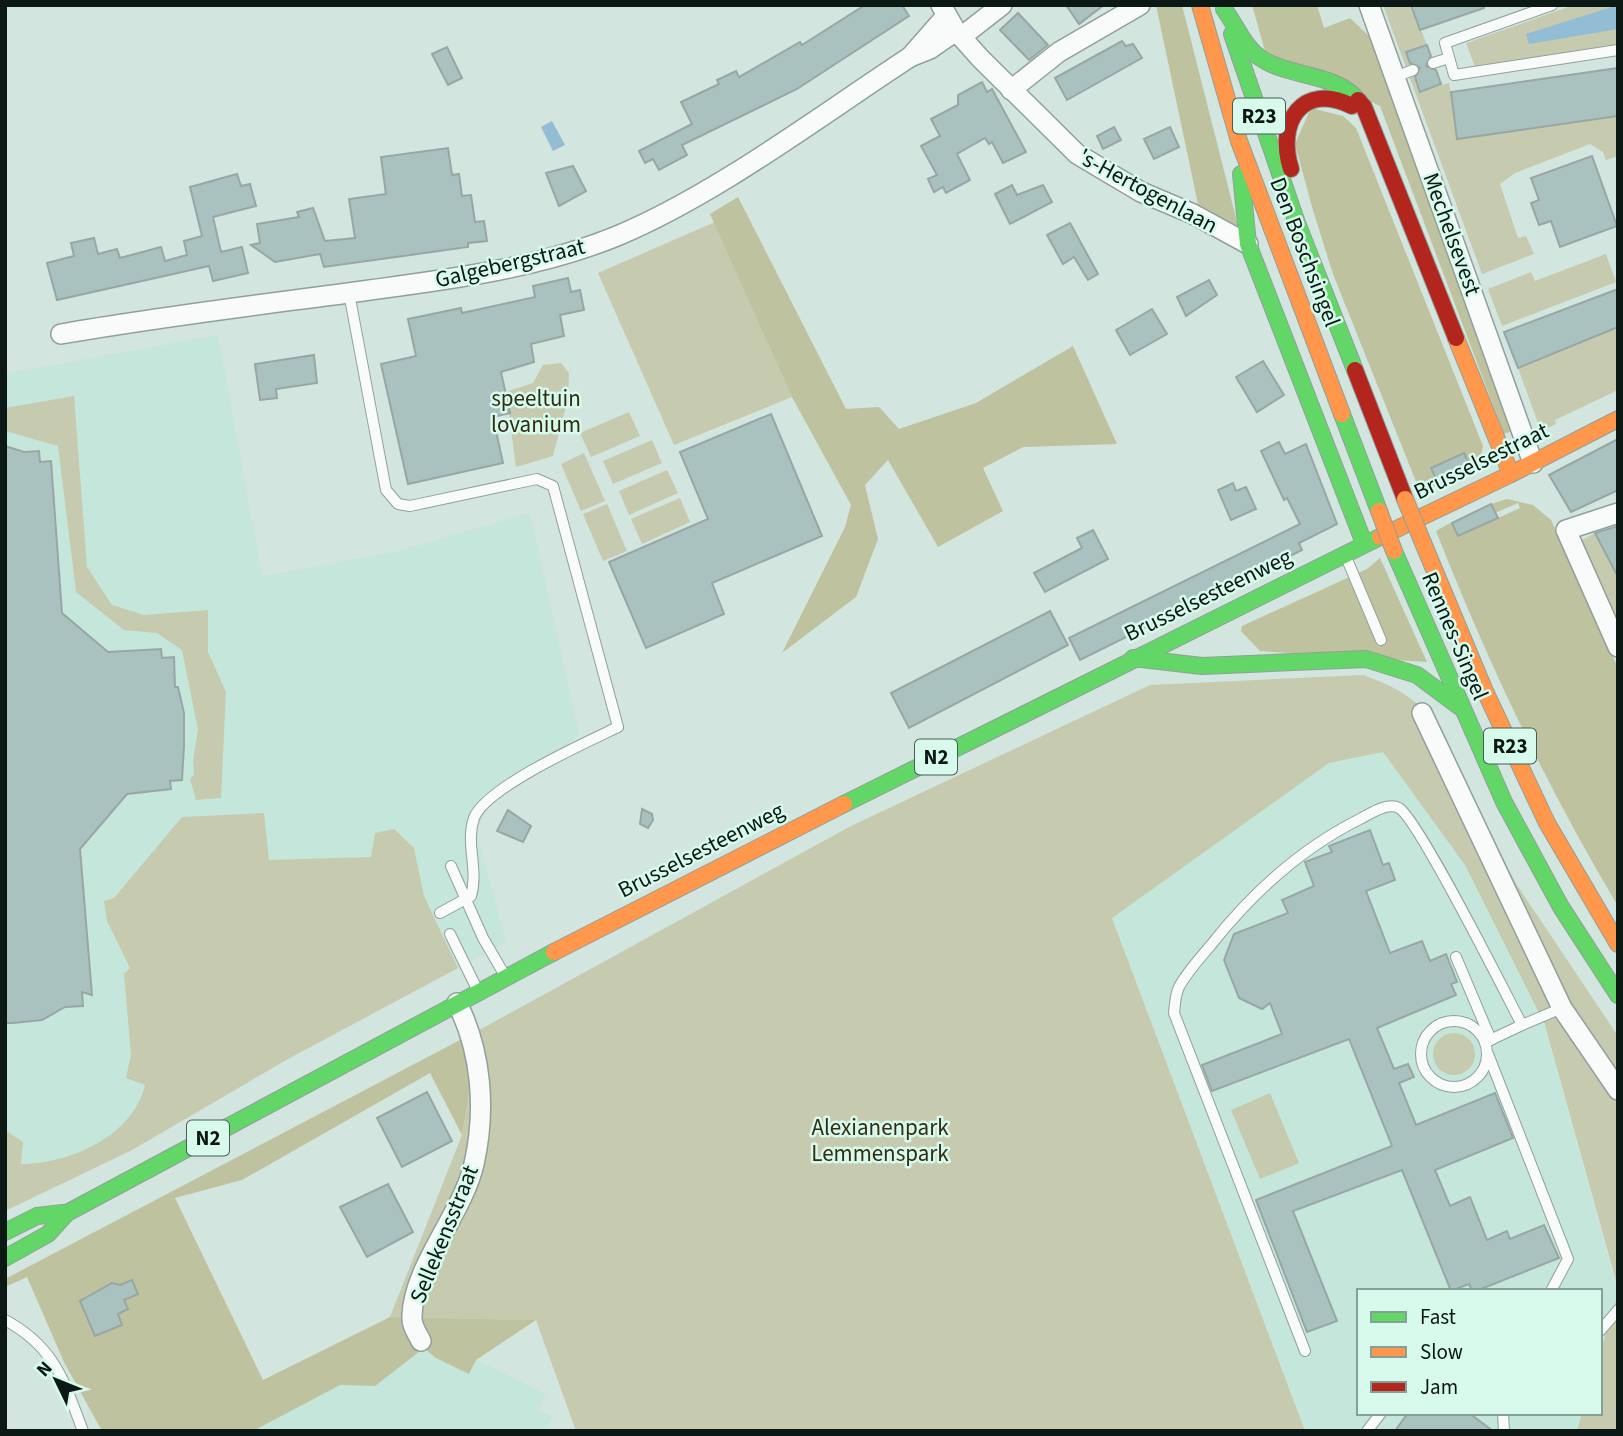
<svg xmlns="http://www.w3.org/2000/svg" width="1623" height="1436" font-family="'Source Sans 3',sans-serif">
<style>
.built{fill:#c5e6da}
.green{fill:#c6cbaf}
.forest{fill:#bec29f}
.water{fill:#92bdd5}
.building{fill:#a9c1bf;stroke:#98a7a4;stroke-width:2}
.lines{fill:none;stroke-linecap:round;stroke-linejoin:round}
.lane-casing{stroke:#91a09a;stroke-width:12}
.street-casing{stroke:#91a09a;stroke-width:22}
.fast-casing{stroke:#91a09a;stroke-width:18}
.slow-casing{stroke:#91a09a;stroke-width:18}
.jam-casing{stroke:#91a09a;stroke-width:18}
.lane{stroke:#f8fbfa;stroke-width:10}
.street{stroke:#f8fbfa;stroke-width:19}
.fast{stroke:#63d668;stroke-width:16}
.slow{stroke:#ff974d;stroke-width:16}
.jam{stroke:#b3261e;stroke-width:16}
.slow-bridge-casing{stroke:#91a09a;stroke-width:18;stroke-linecap:butt}
.slow-bridge{stroke:#ff974d;stroke-width:16}
.labels{text-anchor:middle;dominant-baseline:central;stroke-width:5;stroke-linejoin:round;paint-order:stroke}
.shield{fill:#d7faed;stroke:#485c54;stroke-width:2}
.shield-label{font-size:21px;font-weight:bold;fill:#0b1813}
.street-label{font-size:23px;fill:#0b1813;stroke:#d7faed}
.park-label{font-size:23px;fill:#312d12;stroke:#d7faed}
</style>
<rect width="100%" height="100%" fill="#d2e5de"/>
<g class="built">
<path d="M218 335 262 576 395 552 530 513 579 735 490 805 476 831 506 942 288 1059 132 1150 5 1211V374Z"/>
<path d="M1383 752 1465 865 1545 1025 1618 1294 1600 1353V1291H1359V1413H1582L1577 1431H1305L1112 917 1329 763Z"/>
<path d="M424 1348 469 1374 476 1360 546 1394 538 1410 553 1417 546 1431H253L340 1385 375 1386Z"/>
</g>
<g class="green">
<path d="M1383 5H1411L1427 45 1407 53 1420 91 1449 83 1458 139 1618 116V156L1606 160 1603 152 1590 144 1515 173 1500 184 1518 238 1526 236 1534 254 1482 274Z"/>
<path d="M1574 5H1618V44L1475 67 1466 43Z"/>
<path d="M715 222 792 397 674 445 598 273Z"/>
<path d="M1606 254 1616 282 1502 326 1488 289 1531 272 1535 281Z"/>
<path d="M1618 327V390L1555 420 1556 424 1541 431 1518 368Z"/>
<path d="M561 363 569 373 568 399 553 456 516 467 506 392 533 383 543 365Z"/>
<path d="M74 396 87 567 112 605 144 615 208 610V652L226 692 221 798 196 800 190 779 194 775 193 760 198 730 182 650 157 633 124 630 76 592 58 446 5 431V408Z"/>
<path d="M629 412 640 436 591 457 580 433Z"/>
<path d="M652 440 662 463 613 484 603 461Z"/>
<path d="M584 453 605 501 581 511 561 464Z"/>
<path d="M667 470 678 493 629 515 619 491Z"/>
<path d="M680 498 690 522 642 544 631 519Z"/>
<path d="M607 504 627 551 603 561 583 514Z"/>
<path d="M1595 533 1618 577V627L1580 541Z"/>
<path d="M1363 675C1399 688 1414 697 1439 727L1515 882 1618 1036V1288L1545 1025 1465 865 1383 752 1329 763 1112 918 1305 1431H576L536 1320 390 1317 462 1135 481 1029 851 826 1150 685Z"/>
<path d="M264 813 269 860 371 857 375 833 394 829 414 848 424 896 458 968 288 1059 132 1150 5 1211V1130L23 1142 21 1164C70 1164 133 1136 145 1085L126 1078 131 1055 124 974 130 968 107 921 104 901 114 898 182 817Z"/>
<circle cx="1454" cy="1054" r="21"/>
<path d="M1270 1093 1299 1163 1260 1179 1231 1110Z"/>
<path d="M1618 1294V1431H1577L1582 1413H1600V1353Z"/>
</g>
<g class="forest">
<path d="M1156 5H1182L1238 226 1198 204Z"/>
<path d="M1252 5H1317L1324 28 1350 18 1369 36 1372 35 1512 431 1504 434 1380 106 1265 51Z"/>
<path d="M1311 108 1343 116 1356 128 1483 446 1481 456 1472 470 1464 453 1432 468 1439 485 1421 494 1333 274 1312 207 1295 144Z"/>
<path d="M738 197 846 409 879 407 899 429 976 403 1073 346 1117 444 1023 447 983 468 1003 511 938 547 888 460 865 485 878 539 856 597 782 653 845 527 851 505 792 397 710 214Z"/>
<path d="M1507 499 1533 505 1551 520 1618 668V906C1546 786 1487 660 1436 531L1452 522 1459 536 1520 508 1518 503 1495 513 1491 504Z"/>
<path d="M1380 558 1427 662 1260 651 1241 631 1242 626 1367 569Z"/>
<path d="M481 1029 462 1135 430 1073 242 1180 175 1198 263 1380 390 1317 536 1320 476 1360 469 1374 436 1358 424 1348 375 1386 340 1385 253 1431H102L64 1362 27 1277 5 1287V1279Z"/>
</g>
<g class="water">
<path d="M1618 5V29L1529 44 1526 34Z"/>
<path d="M552 121 565 145 553 151 541 127Z"/>
</g>
<g class="building">
<path d="M865 5H902L909 16 797 89 682 145 687 155 659 170 653 159 645 163 639 151 692 124 681 102 719 84 717 80 736 71 739 77 800 42 802 45Z"/>
<path d="M1066 5H1104L1079 24Z"/>
<path d="M1411 5H1484V8L1420 30Z"/>
<path d="M1018 13 1048 45 1029 60 1000 30Z"/>
<path d="M1122 41 1126 46 1133 44 1142 58 1067 100 1055 78Z"/>
<path d="M1427 45 1431 56 1426 66 1436 70 1441 84 1420 92 1415 77 1420 68 1410 63 1406 52Z"/>
<path d="M447 47 462 78 448 85 432 54Z"/>
<path d="M1618 68V116L1457 139 1451 92Z"/>
<path d="M982 82 987 92 992 89 1026 152 1003 163 992 142 989 144 985 138 957 154 970 180 946 193 943 187 934 192 928 179 937 175 921 146 940 136 931 119 958 105V95Z"/>
<path d="M1114 127 1121 140 1103 149 1097 136Z"/>
<path d="M1170 127 1179 147 1154 159 1144 139Z"/>
<path d="M448 148 452 175 459 174 462 196 471 195 475 222 484 221 487 241 468 243V247L324 267 320 254 275 262 251 245 260 243 257 224 299 217 297 212 313 208 325 241 355 238 349 199 386 194 381 157Z"/>
<path d="M1592 156 1617 226 1560 247 1551 221 1539 225 1531 203 1539 200 1531 178Z"/>
<path d="M573 166 586 191 559 206 546 173Z"/>
<path d="M237 174 241 186 250 184 256 206 213 217 221 252 242 247 248 273 213 281 209 266 57 300 47 263 74 256 71 243 94 238 98 254 117 249 120 258 161 247 165 261 187 255 184 241 202 236 190 187Z"/>
<path d="M1012 185 1017 195 1043 185 1052 202 1010 224 995 194Z"/>
<path d="M1070 223 1098 274 1088 280 1074 257 1063 264 1047 235Z"/>
<path d="M568 278 571 292 580 290 584 310 560 315 564 336 531 344 534 362 501 372 510 413 493 417 503 463 408 484 381 364 416 356 408 319 461 308 462 313 535 297 533 286Z"/>
<path d="M1209 280 1217 295 1186 316 1177 297Z"/>
<path d="M1618 289V327L1518 368 1504 332Z"/>
<path d="M1152 309 1167 334 1130 355 1116 330Z"/>
<path d="M314 355 317 383 276 389 277 398 260 400 255 364Z"/>
<path d="M1263 361 1284 395 1257 412 1236 377Z"/>
<path d="M771 414 822 536 712 583 724 614 646 648 609 562 708 519 680 452Z"/>
<path d="M1618 439V490L1571 512 1549 475Z"/>
<path d="M1279 442 1285 454 1306 444 1337 524 1299 543 1302 550 1080 660 1069 638 1300 524 1287 498 1284 500 1261 451Z"/>
<path d="M5 446 24 452 39 451 40 462 51 461 62 613 108 652 161 649 162 658 174 657 175 687H178L184 713V746L182 780 170 781 171 789 127 794 80 849 92 995 82 992 83 1006 65 1007 42 1020 13 1023H5Z"/>
<path d="M1464 453 1472 470 1439 485 1431 468Z"/>
<path d="M1233 483 1236 491 1246 487 1256 509 1231 520 1218 490Z"/>
<path d="M1491 504 1498 518 1458 536 1452 523Z"/>
<path d="M1618 526V577L1595 533Z"/>
<path d="M1093 530 1108 559 1045 592 1034 573 1082 548 1077 538Z"/>
<path d="M1050 611 1068 645 909 728 891 693Z"/>
<path d="M642 809 652 814 653 820 648 828 640 824Z"/>
<path d="M508 810 531 826 523 842 497 831Z"/>
<path d="M1370 830 1383 865 1389 863 1395 880 1366 891 1390 953 1422 941 1430 961 1446 954 1457 982 1451 984 1456 995 1377 1028 1394 1069 1408 1064 1414 1077 1399 1083 1416 1125 1495 1093 1513 1138 1435 1170 1450 1206 1470 1197 1487 1240 1507 1231 1510 1239 1544 1225 1559 1258 1476 1291H1472L1469 1284 1451 1291 1402 1170 1293 1211 1337 1321 1307 1332 1256 1200 1392 1146 1349 1039 1212 1091 1202 1065 1282 1034 1270 1003 1262 1009 1239 998 1224 960 1234 934 1288 913 1282 900 1314 886 1305 862 1332 852 1329 846Z"/>
<path d="M427 1092 452 1141 402 1167 377 1118Z"/>
<path d="M388 1184 413 1232 367 1257 340 1207Z"/>
<path d="M132 1280 138 1294 124 1300 128 1309 118 1314 122 1325 95 1336 80 1301 112 1283 120 1285Z"/>
<path d="M1408 1413H1469L1493 1431H1395Z"/>
</g>
<g class="lines">
<defs>
<g id="lane">
<path d="M1552 5 1445 43 1454 75 1618 50"/>
<path d="M1433 63 1449 58"/>
<path d="M1395 77 1413 70"/>
<path d="M349 293 386 490 398 504 410 506 537 479 553 486 618 727C587 742 486 787 474 818 465 844 479 869 471 896L440 913"/>
<path d="M1346 557 1381 640"/>
<path d="M451 866 483 938 504 974"/>
<path d="M450 934 476 987"/>
<path d="M1456 957 1491 1040"/>
<circle cx="1454" cy="1054" r="33"/>
<path d="M1486 1042 1522 1025"/>
<path d="M1488 1054 1568 1259 1551 1291"/>
<path d="M5 1320C55 1347 64 1381 83 1431"/>
<path d="M1600 1331 1618 1310"/>
<path d="M1305 1351 1174 1013C1175 1005 1175 995 1179 987 1187 972 1200 958 1211 945 1252 893 1300 849 1360 819 1370 814 1387 802 1399 808 1418 819 1506 994 1522 1025L1562 1008"/>
<path d="M1503 1413 1504 1431"/>
<path d="M1367 1431 1381 1413"/>
</g>
<g id="street">
<path d="M941 5 956 31 980 58 1077 154 1141 192 1193 214 1248 244"/>
<path d="M1369 5 1533 463"/>
<path d="M946 16 910 57 930 49 956 31"/>
<path d="M961 37 1002 5"/>
<path d="M1011 90 1059 52 1140 5"/>
<path d="M61 334C163 316 267 304 370 290 452 279 539 268 617 236 717 194 818 117 910 57"/>
<path d="M1618 513 1566 530 1618 647"/>
<path d="M1422 713 1562 1008 1618 1090"/>
<path d="M421 1341C417 1333 411 1325 412 1316 413 1267 463 1213 474 1164 486 1111 482 1052 457 1003"/>
</g>
<g id="fast">
<path d="M1224 9C1235 24 1244 46 1259 57 1288 78 1334 72 1358 100"/>
<path d="M1232 34 1297 223 1355 370"/>
<path d="M1241 174 1248 244 1364 543"/>
<path d="M1342 414 1379 511"/>
<path d="M1394 551 1504 802 1561 907 1618 995"/>
<path d="M1133 658 1202 666 1366 659 1417 675 1460 707"/>
<path d="M844 804 1380 537"/>
<path d="M5 1232 37 1216 63 1213"/>
<path d="M5 1258 48 1234 67 1213 554 952"/>
</g>
<g id="slow">
<path d="M1200 5 1239 141 1342 414"/>
<path d="M1511 474 1618 419"/>
<path d="M1380 537 1511 474 1456 338"/>
<path d="M1421 538 1484 689 1547 823 1618 944"/>
<path d="M554 952 844 804"/>
</g>
<g id="jam">
<path d="M1358 100 1364 107 1456 338"/>
<path d="M1291 169C1276 123 1302 81 1352 106"/>
<path d="M1355 370 1405 499"/>
</g>
</defs>
<use href="#lane" class="lane-casing"/>
<use href="#street" class="street-casing"/>
<use href="#fast" class="fast-casing"/>
<use href="#slow" class="slow-casing"/>
<use href="#jam" class="jam-casing"/>
<use href="#lane" class="lane"/>
<use href="#street" class="street"/>
<use href="#fast" class="fast"/>
<use href="#slow" class="slow"/>
<use href="#jam" class="jam"/>
<defs>
<g id="slow-bridge">
<path d="M1405 499 1421 538"/>
<path d="M1379 511 1394 551"/>
</g>
</defs>
<use href="#slow-bridge" class="slow-bridge-casing"/>
<use href="#slow-bridge" class="slow-bridge"/>
</g>
<g class="labels">
<g class="shield">
<rect x="1233" y="98.5" width="52" height="35" rx="5"/>
<rect x="1484" y="728.5" width="52" height="35" rx="5"/>
<rect x="915" y="739.5" width="42" height="35" rx="5"/>
<rect x="187" y="1120.5" width="42" height="35" rx="5"/>
</g>
<g class="shield-label">
<text x="1259" y="116">R23</text>
<text x="1510" y="746">R23</text>
<text x="936" y="757">N2</text>
<text x="208" y="1138">N2</text>
</g>
<g class="street-label">
<text transform="translate(1148 191) rotate(28)">'s-Hertogenlaan</text>
<text transform="translate(1452 234) rotate(70)">Mechelsevest</text>
<text transform="translate(1305 252) rotate(69)">Den Boschsingel</text>
<text transform="translate(510 263) rotate(-13)">Galgebergstraat</text>
<text transform="translate(1481 461) rotate(-26)">Brusselsestraat</text>
<text transform="translate(1208 595) rotate(-26)">Brusselsesteenweg</text>
<text transform="translate(1455 636) rotate(67)">Rennes-Singel</text>
<text transform="translate(701 850) rotate(-27)">Brusselsesteenweg</text>
<text transform="translate(444 1234) rotate(-68)">Sellekensstraat</text>
</g>
<g class="park-label">
<text x="536" y="398">speeltuin<tspan x="536" dy="26">lovanium</tspan></text>
<text x="880" y="1127">Alexianenpark<tspan x="880" dy="26">Lemmenspark</tspan></text>
</g>
</g>
<rect width="1623" height="1436" fill="none" stroke="#0b1813" stroke-width="14"/>
<rect x="1357" y="1289" width="245" height="126" fill="#d7faed" stroke="#85a096" stroke-width="2"/>
<rect x="1371" y="1312" width="35" height="10" fill="#63d668" stroke="#85a096" stroke-width="2"/>
<text x="1420" y="1324" font-size="21" fill="#0b1813">Fast</text>
<rect x="1371" y="1347" width="35" height="10" fill="#ff974d" stroke="#85a096" stroke-width="2"/>
<text x="1420" y="1359" font-size="21" fill="#0b1813">Slow</text>
<rect x="1371" y="1382" width="35" height="10" fill="#b3261e" stroke="#85a096" stroke-width="2"/>
<text x="1420" y="1394" font-size="21" fill="#0b1813">Jam</text>
<g transform="translate(56 1380) rotate(313)" stroke="#d7faed" stroke-width="5" paint-order="stroke">
<path d="M0-5L12 26L0 18L-12 26Z" fill="#0b1813"/>
<text y="-10" font-size="19" font-weight="bold" text-anchor="middle" fill="#0b1813">N</text>
</g>
</svg>
